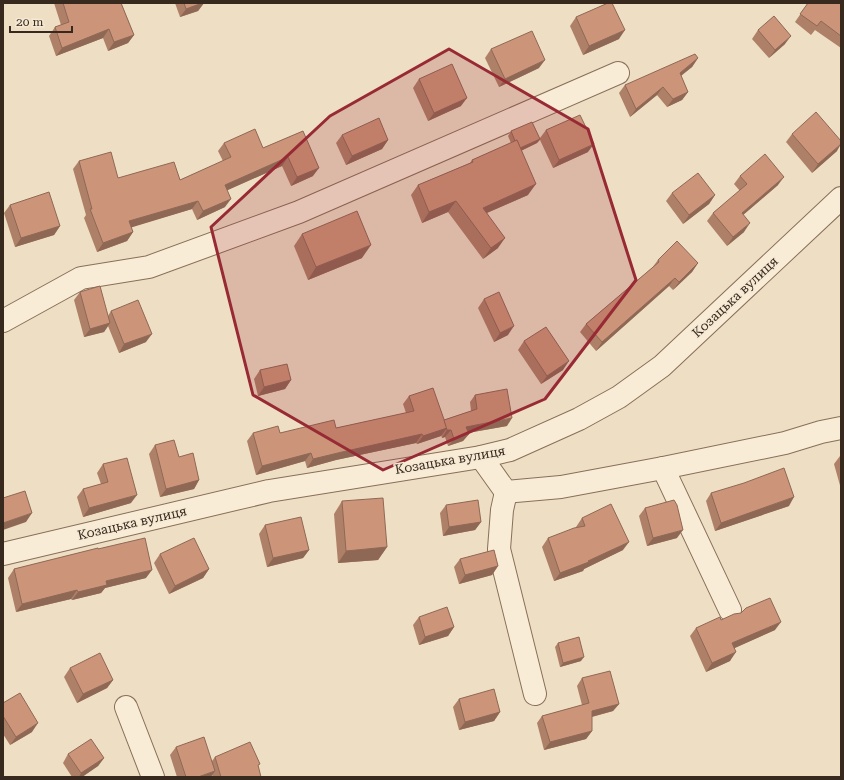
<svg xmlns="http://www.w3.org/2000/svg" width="844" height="780" font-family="'Roboto Serif',serif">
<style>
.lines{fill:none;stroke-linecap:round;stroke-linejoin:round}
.minor-casing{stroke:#886f5a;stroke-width:24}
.minor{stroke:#f9ecd7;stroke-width:22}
.wall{fill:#af8068}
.shaded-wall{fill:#8f6855}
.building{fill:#cc9579;stroke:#8f6855}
.marked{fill:#972a34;fill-opacity:0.2;stroke:#972a34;stroke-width:3;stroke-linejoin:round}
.labels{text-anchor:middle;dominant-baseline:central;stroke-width:3;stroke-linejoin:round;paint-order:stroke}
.street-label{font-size:13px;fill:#38291e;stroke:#f5e9d3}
</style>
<rect width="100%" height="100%" fill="#eedec3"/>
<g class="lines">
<defs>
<g id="minor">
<path d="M3 321 81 278 149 267 299 212 618 73"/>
<path d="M481 457 506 492 561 487 663 468 785 443 821 432 841 428"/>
<path d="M663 468 730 610"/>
<path d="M506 492 502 510 499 549 535 694"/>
<path d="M3 554 269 491 481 457 510 450 579 419 619 397 662 366 841 198"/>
<path d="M126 707 153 777"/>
</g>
</defs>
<use href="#minor" class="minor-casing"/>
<use href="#minor" class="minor"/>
</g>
<g class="wall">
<path d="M54 3H121L134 35 128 43 108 51 103 38 56 56 49 36 55 27 61 25Z"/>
<path d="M175 3H204L198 11 180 17Z"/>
<path d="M808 3 841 4V48L815 30 811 35 795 22Z"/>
<path d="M576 17 619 39 583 55 570 26Z"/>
<path d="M758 30 785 44 769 58 752 39Z"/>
<path d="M491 49 539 68 499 87 485 58Z"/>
<path d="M698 58 692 67 681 76 688 92 682 100 667 107 657 95 630 117 619 93 625 85Z"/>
<path d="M419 79 461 106 428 121 413 88Z"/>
<path d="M546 130 588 152 553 168 540 140 537 143 521 151 528 195 487 213 498 248 483 259 448 212 422 223 411 195 418 185 470 163 472 160 511 143 508 136 511 131 540 138Z"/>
<path d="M303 131 313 176 291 186 282 166 227 190 225 207 197 220 192 209 131 227 133 232 127 241 97 252 84 218 86 215 73 169 79 161 118 178 180 180 223 161 218 151 224 143 263 148Z"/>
<path d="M792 134 837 151 812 173 786 142Z"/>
<path d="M342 135 388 140 382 149 346 165 336 143Z"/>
<path d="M740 176 778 185 743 215 744 232 727 246 707 221 713 213 740 191 734 184Z"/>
<path d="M672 193 715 195 709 204 683 224 666 201Z"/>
<path d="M10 205 60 226 54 235 15 247 4 213Z"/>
<path d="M302 234 362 258 308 280 294 246Z"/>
<path d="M658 260 698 263 692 272 673 290 669 286 596 351 580 332 586 324 652 268Z"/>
<path d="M80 292 108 316 111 311 146 342 119 353 108 326 104 332 84 337 74 300Z"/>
<path d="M484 299 508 335 494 342 478 308Z"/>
<path d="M524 341 563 370 541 384 518 350Z"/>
<path d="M260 370 291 380 285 389 258 396 254 379Z"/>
<path d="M475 395 507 426 468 433 469 434 463 441 448 446 445 437 442 438 441 435V436L417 444 416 443 336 460 307 468 305 461 256 475 247 441 253 433H280L336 428 406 413 403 404 409 396 444 420 471 411 470 402Z"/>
<path d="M155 445 179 457 199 480 194 489 160 497 149 454Z"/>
<path d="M840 456H841V489L834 464Z"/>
<path d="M103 464 131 503 83 517 77 497 83 489 101 484 97 473Z"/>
<path d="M711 493 789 506 715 531 706 501Z"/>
<path d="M342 501 387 547 378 560 338 563 334 514Z"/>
<path d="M446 505 481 522 475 530 443 536 440 513Z"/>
<path d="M645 508 677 538 647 546 639 516Z"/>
<path d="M582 518 623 550 584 569 583 571 554 581 542 547 548 538 577 528 576 527Z"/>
<path d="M265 525 309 550 303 558 267 567 259 534Z"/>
<path d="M98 549 146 578 105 588 101 593 72 600 71 599 16 612 8 578 14 569Z"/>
<path d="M160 554 209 569 203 578 169 594 154 563Z"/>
<path d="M460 559 498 566 492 575 459 584 454 567Z"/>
<path d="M419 617 454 627 448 636 419 645 413 625Z"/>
<path d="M721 620 775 630 734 648 730 661 706 672 690 636 696 628Z"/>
<path d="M558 643 581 661 560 667 555 647Z"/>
<path d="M70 668 113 680 107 688 77 703 64 677Z"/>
<path d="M582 678 619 704 613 711 592 717V731L586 739 544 750 537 723 542 716 582 705 577 686Z"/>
<path d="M459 699 500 712 494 721 459 730 453 707Z"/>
<path d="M3 703 32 732 10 745 3 734Z"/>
<path d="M176 747 212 761 215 757 258 767 261 777H213L212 775 211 777H177L170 755Z"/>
<path d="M68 754 104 758 98 766 82 777H72L63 763Z"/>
</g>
<g class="shaded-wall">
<path d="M202 3H204L198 11 180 17 186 9Z"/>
<path d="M109 29 103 38 56 56 62 48Z"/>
<path d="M625 30 619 39 583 55 589 46Z"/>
<path d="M134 35 128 43 108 51 114 42Z"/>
<path d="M791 36 785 44 769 58 775 50Z"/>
<path d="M698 58 692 67 674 81 680 73Z"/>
<path d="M545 60 539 68 499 87 505 79Z"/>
<path d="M663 87 657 95 630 117 636 109Z"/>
<path d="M688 92 682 100 667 107 673 99Z"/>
<path d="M467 98 461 106 428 121 434 113Z"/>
<path d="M540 139 537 143 516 153 519 149Z"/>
<path d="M388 140 382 149 346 165 352 156Z"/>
<path d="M594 144 588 152 553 168 559 160Z"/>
<path d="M841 144 837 151 812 173 818 164Z"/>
<path d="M288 157 282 166 219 194 225 185Z"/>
<path d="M319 168 313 176 291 186 297 177Z"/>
<path d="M784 177 778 185 736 221 742 213Z"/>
<path d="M536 184 528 195 475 218 483 208Z"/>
<path d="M715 195 709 204 683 224 689 215Z"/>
<path d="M231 199 225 207 197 220 203 211Z"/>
<path d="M198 201 192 209 123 230 129 221Z"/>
<path d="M456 201 448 212 422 223 429 212Z"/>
<path d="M750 223 744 232 727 246 733 237Z"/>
<path d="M60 226 54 235 15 247 21 238Z"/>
<path d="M133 232 127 241 97 252 103 243Z"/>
<path d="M505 238 498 248 483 259 491 248Z"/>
<path d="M371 245 362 258 308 280 316 267Z"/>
<path d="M698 263 692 272 673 290 679 282Z"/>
<path d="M675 278 669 286 596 351 602 342Z"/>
<path d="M110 323 104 332 84 337 90 329Z"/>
<path d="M514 326 508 335 494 342 500 333Z"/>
<path d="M152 334 146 342 119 353 124 344Z"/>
<path d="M569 361 563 370 541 384 547 376Z"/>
<path d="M291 380 285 389 258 396 264 387Z"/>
<path d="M512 418 507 426 461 434 466 427Z"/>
<path d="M447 428 441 436 417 444 423 436Z"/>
<path d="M447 430H451L445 437 442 438Z"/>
<path d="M422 434 416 443 336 460 307 468 313 459 342 452Z"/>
<path d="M469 434 463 441 448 446 454 439Z"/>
<path d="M311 453 305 461 256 475 262 466Z"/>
<path d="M199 480 194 489 160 497 166 489Z"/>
<path d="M137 495 131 503 83 517 89 508Z"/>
<path d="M794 497 789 506 715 531 721 523Z"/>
<path d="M32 513 26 522 3 530V523Z"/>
<path d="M481 522 475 530 443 536 449 527Z"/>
<path d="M683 530 677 538 647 546 653 538Z"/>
<path d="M629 542 623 550 584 569 583 571 554 581 560 573 588 561Z"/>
<path d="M387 547 378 560 338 563 346 551Z"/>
<path d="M309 550 303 558 267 567 273 558Z"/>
<path d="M498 566 492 575 459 584 465 575Z"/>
<path d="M209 569 203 578 169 594 175 586Z"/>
<path d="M152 570 146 578 105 588 101 593 72 600 78 592 106 581Z"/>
<path d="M77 590 71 599 16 612 22 604Z"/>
<path d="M781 622 775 630 726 652 732 643Z"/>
<path d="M454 627 448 636 419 645 425 637Z"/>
<path d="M736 652 730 661 706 672 712 663Z"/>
<path d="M584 657 581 661 560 667 563 663Z"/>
<path d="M113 680 107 688 77 703 83 694Z"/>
<path d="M619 704 613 711 587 718 592 711Z"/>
<path d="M500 712 494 721 459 730 465 722Z"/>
<path d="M38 723 32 732 10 745 16 737Z"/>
<path d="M592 731 586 739 544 750 550 742Z"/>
<path d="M104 758 98 766 82 777H79L81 773Z"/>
<path d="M215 771 211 777H198Z"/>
</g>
<g class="building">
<path d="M63 3H121L134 35 114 42 109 29 62 48 55 27 69 22Z"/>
<path d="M184 3H202L186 9Z"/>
<path d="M608 3H612L625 30 589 46 576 17Z"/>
<path d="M808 3H840L841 4V36L821 21 817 26 800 14Z"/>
<path d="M774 16 791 36 775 50 758 30Z"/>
<path d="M532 31 545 60 505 79 491 49Z"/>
<path d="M695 54 698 58 680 73 688 92 673 99 663 87 636 109 625 85Z"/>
<path d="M452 64 467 98 434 113 419 79Z"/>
<path d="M816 112 841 141V144L818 164 792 134Z"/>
<path d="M580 115 594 144 559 160 546 130Z"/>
<path d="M379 118 388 140 352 156 342 135Z"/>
<path d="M532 122 540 139 520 148 517 140 515 141 511 131Z"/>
<path d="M255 129 263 148 303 131 319 168 297 177 288 157 225 185 231 199 203 211 198 201 129 221 133 232 103 243 90 209H92L79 161 111 152 118 178 174 162 180 180 231 157 224 143Z"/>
<path d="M517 140 536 184 483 208 505 238 491 248 456 201 429 212 418 185 473 162 472 160Z"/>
<path d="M765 154 784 177 742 213 750 223 733 237 713 213 747 184 740 176Z"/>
<path d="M698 173 715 195 689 215 672 193Z"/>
<path d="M49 192 60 226 21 238 10 205Z"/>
<path d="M357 211 371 245 316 267 302 234Z"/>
<path d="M677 241 698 263 679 282 675 278 602 342 586 324 659 262 658 260Z"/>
<path d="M100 286 110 323 90 329 80 292Z"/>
<path d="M499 292 514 326 500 333 484 299Z"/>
<path d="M138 300 152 334 124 344 111 311Z"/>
<path d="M546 327 569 361 547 376 524 341Z"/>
<path d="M287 364 291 380 264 387 260 370Z"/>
<path d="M433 388 447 428 423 436 422 434 342 452 313 459 311 453 262 466 253 433 278 426 280 433 334 420 336 428 414 411 409 396Z"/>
<path d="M507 389 512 418 466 427 469 434 454 439 451 430H447L444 420 477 409 475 395Z"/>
<path d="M174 440 179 457 193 453 199 480 166 489 155 445Z"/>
<path d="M127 458 137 495 89 508 83 489 108 482 103 464Z"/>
<path d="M784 468 794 497 721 523 711 493 744 483Z"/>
<path d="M25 491 32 513 3 523V498Z"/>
<path d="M383 498 387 547 346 551 342 501Z"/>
<path d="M478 500 481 522 449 527 446 505Z"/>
<path d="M674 500 677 505 683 530 653 538 645 508Z"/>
<path d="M611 504 629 542 588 561 589 562 560 573 548 538 574 528 585 526 582 518Z"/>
<path d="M301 517 309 550 273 558 265 525Z"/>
<path d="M145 538 152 570 106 581 107 585 78 592 77 590 22 604 14 569 98 548V549Z"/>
<path d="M194 538 209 569 175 586 160 554Z"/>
<path d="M494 550 498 566 465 575 460 559Z"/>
<path d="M770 598 781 622 732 643 736 652 712 663 696 628 720 617 721 620 734 614 741 613 746 608Z"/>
<path d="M447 607 454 627 425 637 419 617Z"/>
<path d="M579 637 584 657 563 663 558 643Z"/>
<path d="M100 653 113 680 83 694 70 668Z"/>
<path d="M610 671 619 704 592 711V731L550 742 542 716 589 703 582 678Z"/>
<path d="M494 689 500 712 465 722 459 699Z"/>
<path d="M20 693 38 723 16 737 3 716V703Z"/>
<path d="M204 737 215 771 198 777H186L176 747Z"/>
<path d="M91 739 104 758 81 773 68 754Z"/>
<path d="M250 742 260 764 258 765 261 777H221L215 757Z"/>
</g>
<path class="marked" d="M449 49 588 129 636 280 545 399 383 470 253 395 211 227 330 116Z"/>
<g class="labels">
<g class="street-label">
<text transform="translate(735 297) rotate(-43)">Козацька вулиця</text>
<text transform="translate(450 460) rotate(-10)">Козацька вулиця</text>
<text transform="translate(132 523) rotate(-13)">Козацька вулиця</text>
</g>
</g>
<rect width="844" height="780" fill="none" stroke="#38291e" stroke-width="8"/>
<path d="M10 26v6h62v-6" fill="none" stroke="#38291e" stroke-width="2"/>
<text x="16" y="26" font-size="12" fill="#38291e" stroke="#f5e9d3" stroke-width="3" paint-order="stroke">20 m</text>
</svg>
